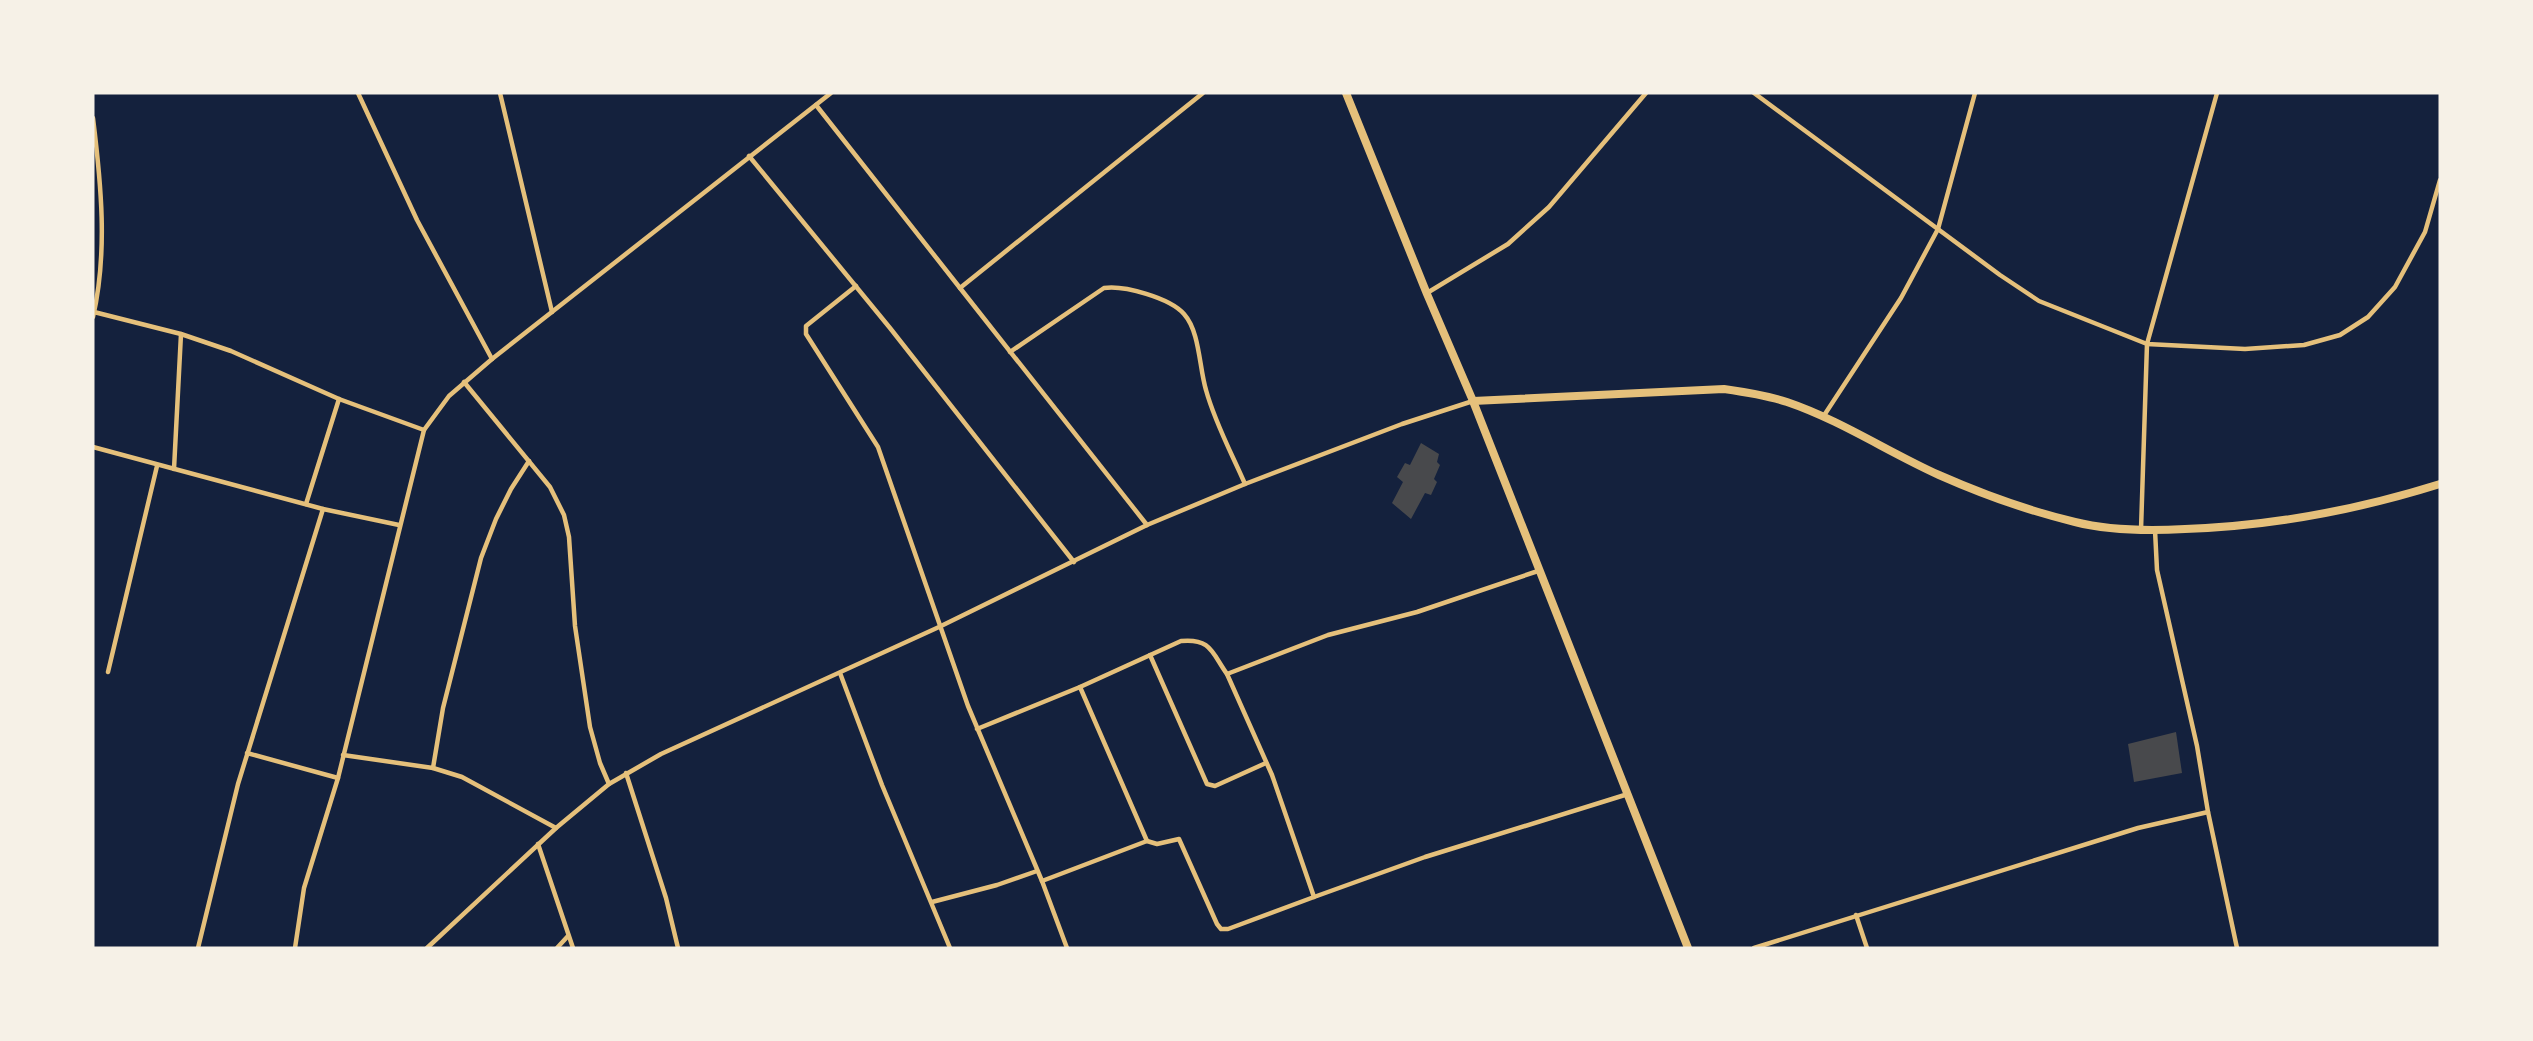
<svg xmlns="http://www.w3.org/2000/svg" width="2533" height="1041" font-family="Signika,sans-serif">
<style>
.building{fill:#48494c}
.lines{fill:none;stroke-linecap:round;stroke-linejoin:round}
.minor{stroke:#e5c07b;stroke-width:4.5}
.primary{stroke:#e5c07b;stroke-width:8}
</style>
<rect width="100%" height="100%" fill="#14213d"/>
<g class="building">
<path d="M1421 443 1439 454 1437 462 1440 465 1434 479 1437 482 1431 495 1425 493 1411 519 1392 503 1403 482 1397 477 1405 463 1410 465Z"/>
<path d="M2176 732 2182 773 2134 782 2128 744Z"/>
</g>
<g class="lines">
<g class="minor">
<path d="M358 93 417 220 492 359"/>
<path d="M500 93 552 312"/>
<path d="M1754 93 2000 275 2039 301 2147 344 2141 530"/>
<path d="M2217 93 2147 344 2245 349 2304 345 2340 335 2368 317 2395 287 2425 232 2440 180"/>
<path d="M816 105 960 288"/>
<path d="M93 118C101 183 108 252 93 317"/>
<path d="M749 156 890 328 1074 562"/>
<path d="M856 286 806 326V334L878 447 968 706 1042 881 1067 948"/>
<path d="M1427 293 1508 244 1549 207 1646 93"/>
<path d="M94 312 181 334 231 351 339 399 424 430"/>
<path d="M1010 352 1104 288C1124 285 1170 298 1184 314 1200 332 1199 367 1206 390 1215 423 1232 454 1245 484"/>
<path d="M464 382 550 487 564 515 569 537 575 626 590 727 600 763 609 784"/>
<path d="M1823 417 1901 298 1938 229 1975 93"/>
<path d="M93 447 323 509 399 525"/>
<path d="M174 469 181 334"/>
<path d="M306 504 339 399"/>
<path d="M1147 525 960 288 1203 93"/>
<path d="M1150 655 1207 784 1215 786 1266 763"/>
<path d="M108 672 157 466"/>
<path d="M840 673 882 785 950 948"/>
<path d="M1227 674 1272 775 1314 897 1425 857 1628 794"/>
<path d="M1080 687 1147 841"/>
<path d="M977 729 1080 687 1181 641C1211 638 1212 653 1227 674L1328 635 1417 612 1538 571"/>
<path d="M247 753 338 778"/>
<path d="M343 755 433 768 462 777 556 828"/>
<path d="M433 768 443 708 481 558 496 519 511 489 529 461"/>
<path d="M626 773 666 898 678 948"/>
<path d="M2208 812 2237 948"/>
<path d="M538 844 573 948"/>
<path d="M1042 881 1147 841 1157 844 1179 839 1217 924 1221 929H1228L1314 897"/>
<path d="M932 902 997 885 1037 871"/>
<path d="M1856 915 1867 948"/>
<path d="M198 948 238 784 323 509"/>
<path d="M295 948 304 888 338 778 424 430 449 396 492 359 831 93"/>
<path d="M427 948 556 828 609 784 661 754 939 627 1147 525 1245 484 1402 424 1473 401"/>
<path d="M557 948 568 936"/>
<path d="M1754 948 2138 828 2208 812 2197 746 2157 570 2155 530"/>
</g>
<g class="primary">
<path d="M1346 93 1427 294 1473 401 1688 948"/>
<path d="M1473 401 1724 389C1745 392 1766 395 1787 402 1840 420 1888 452 1939 475 1982 494 2029 511 2075 522 2111 531 2149 531 2185 529 2272 526 2357 510 2440 484"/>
</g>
</g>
<rect width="2533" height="1041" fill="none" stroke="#f6f1e7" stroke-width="189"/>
</svg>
